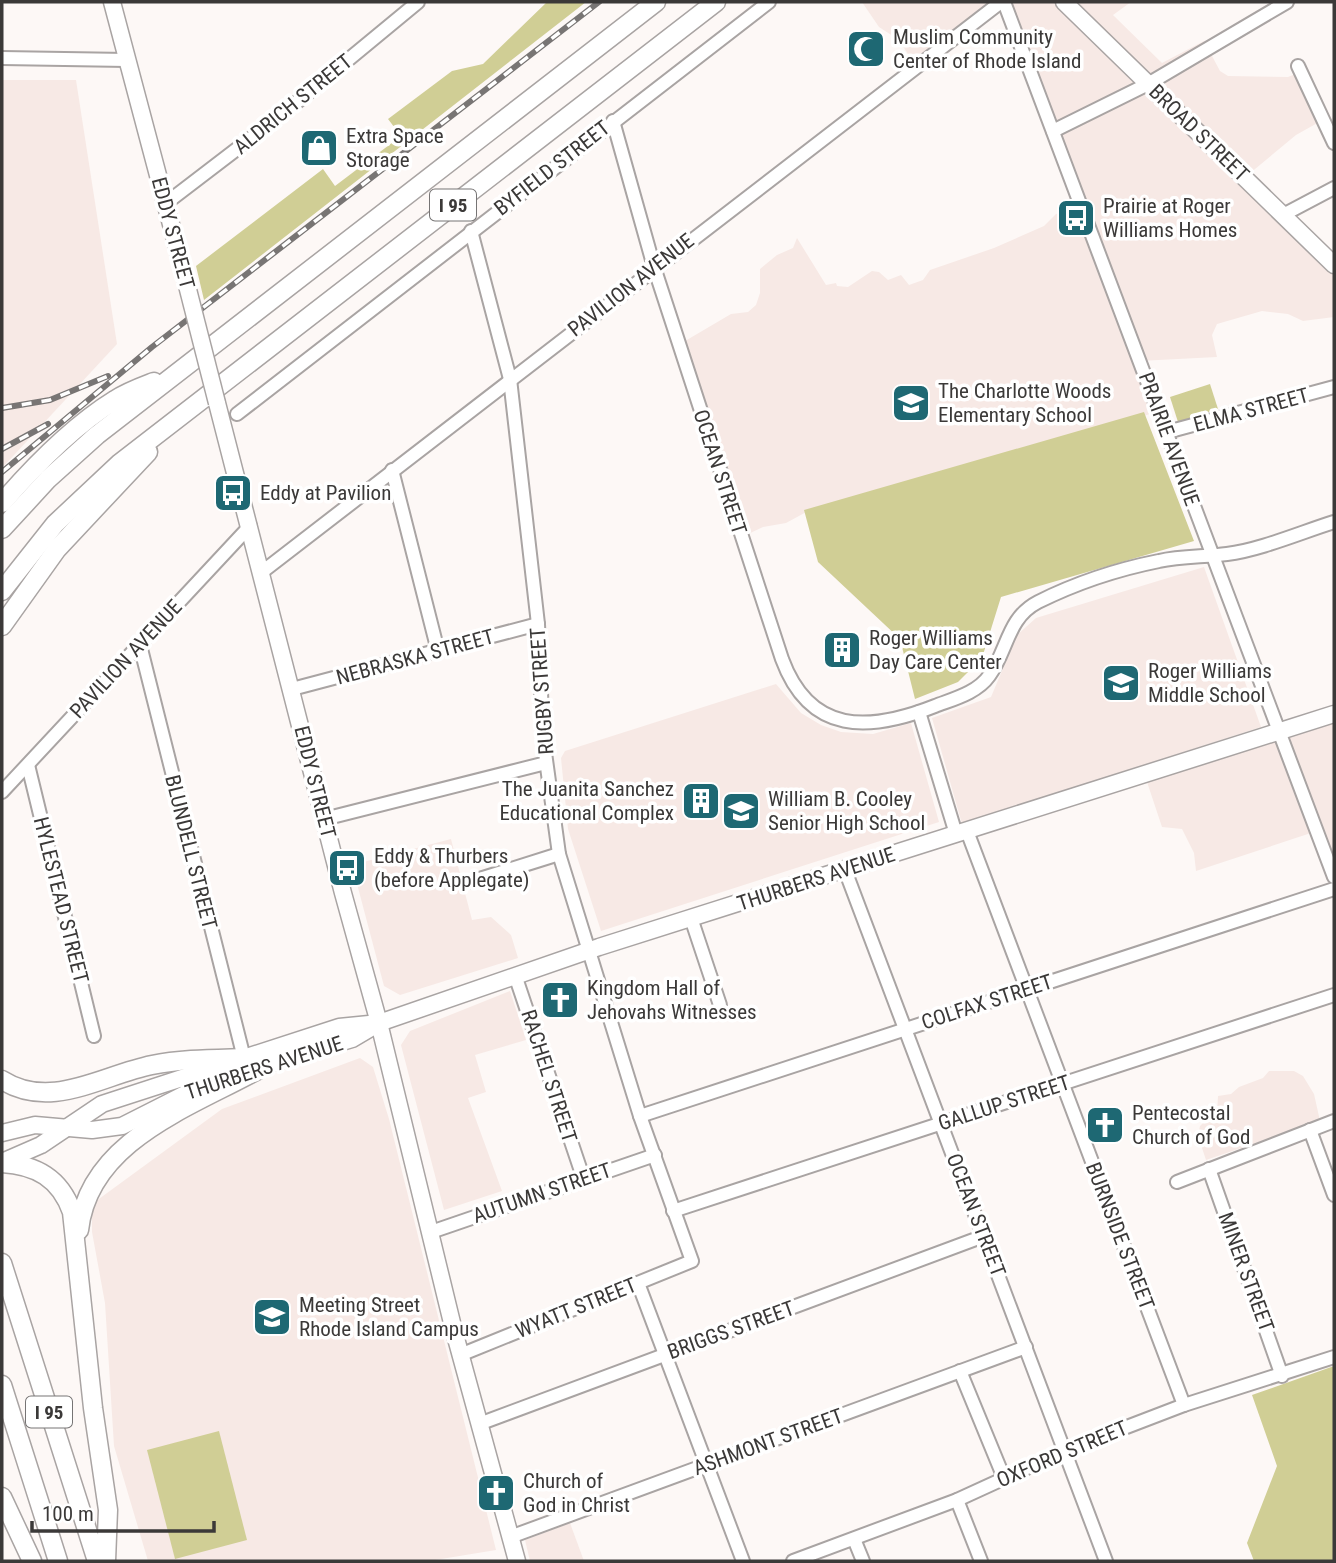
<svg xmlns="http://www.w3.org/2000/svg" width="1336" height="1563" font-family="'Roboto Condensed',sans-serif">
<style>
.built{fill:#f7e9e5}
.green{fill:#d0ce95}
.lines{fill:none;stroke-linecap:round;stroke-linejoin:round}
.minor-casing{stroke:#a9a4a3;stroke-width:16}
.major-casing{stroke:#a9a4a3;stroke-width:19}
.highway-casing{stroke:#a9a4a3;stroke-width:21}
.minor{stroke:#fff;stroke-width:12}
.major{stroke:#fff;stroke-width:16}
.highway{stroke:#fff;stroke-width:18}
.rail-casing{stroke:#787574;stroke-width:6}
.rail{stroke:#fff;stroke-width:3.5;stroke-dasharray:10;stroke-linecap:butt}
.major-bridge-casing{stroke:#a9a4a3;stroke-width:19;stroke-linecap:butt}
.major-bridge{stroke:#fff;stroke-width:16}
.labels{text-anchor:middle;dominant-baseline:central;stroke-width:7;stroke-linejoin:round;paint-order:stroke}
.shield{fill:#fff;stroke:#767474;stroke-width:2}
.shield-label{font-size:19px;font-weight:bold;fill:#3b3938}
.poi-label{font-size:21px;fill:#3b3938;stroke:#fff;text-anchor:start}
.street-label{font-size:21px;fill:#3b3938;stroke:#fff}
</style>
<rect width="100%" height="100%" fill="#fdf8f6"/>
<g class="built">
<path d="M862 2H1001L915 65 899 40 879 27Z"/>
<path d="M1008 2H1131L1113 15 1162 63 1204 41 1220 71 1228 76 1288 77 1298 73 1321 121 1296 135 1249 174 1334 258V317L1303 321 1288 314 1262 311 1217 324 1212 335 1217 357 1139 361 1157 411 1134 420 810 510 786 523 763 527 744 536 680 344 731 314 748 312 756 305 760 293V269L777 255 793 248 797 238 826 285 836 283 837 286 848 287 872 271 879 272 888 280 901 275 909 285 923 280 930 270 994 248 1044 226 1056 214 1079 207Z"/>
<path d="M2 80H76L117 344 2 468Z"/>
<path d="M1204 567 1261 727 962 824 932 718 991 697 1017 635 1036 618Z"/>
<path d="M776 684 801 713 821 725 841 732 873 734 911 723 939 822 601 931 568 829 561 758 565 751Z"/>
<path d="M1334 710V872L1317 831 1196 871 1194 853 1182 829 1162 827 1144 773Z"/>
<path d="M451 839 472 920 491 917 511 935 518 958 400 995 384 986 352 865Z"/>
<path d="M510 991 526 1040 475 1055 486 1092 468 1098 502 1191 444 1210 401 1045 410 1031Z"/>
<path d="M360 1058 373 1067 389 1119 496 1550 429 1561H148L114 1446 105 1303 92 1232V1204L222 1109Z"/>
<path d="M1269 1071H1294L1303 1076 1314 1094 1320 1121 1206 1160 1198 1136 1200 1126 1209 1117 1217 1115 1218 1096 1231 1094 1239 1087 1263 1078Z"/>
<path d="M570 1523 584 1561H530L525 1540Z"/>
</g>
<g class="green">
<path d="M547 2H586L204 300 196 266 323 169 335 186 401 136 388 119 452 71 483 64Z"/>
<path d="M1210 384 1218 409 1178 422 1170 397Z"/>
<path d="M1144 412 1194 541 1001 597 982 658 958 682 915 699 900 639 818 562 804 510Z"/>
<path d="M1334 1366V1561H1254L1247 1543 1277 1466 1252 1395Z"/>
<path d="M219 1431 247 1540 175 1559 147 1450Z"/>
</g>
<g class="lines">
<defs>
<g id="minor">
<path d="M1004 2 1334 877"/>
<path d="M2 58 127 60"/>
<path d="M1298 66 1334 143"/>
<path d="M613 121 654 267 782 659C810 735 869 732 935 706 953 699 977 693 989 676 1008 650 1007 618 1038 602 1074 584 1119 569 1159 561 1181 556 1205 557 1227 554 1260 550 1302 532 1334 522"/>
<path d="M1053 131 1148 84 1287 2"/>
<path d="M165 204 280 116 418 2"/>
<path d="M1283 215 1334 188"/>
<path d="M237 414 769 2"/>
<path d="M1167 432 1334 387"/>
<path d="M392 470 438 651"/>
<path d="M262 572 1001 2"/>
<path d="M140 645 244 1058"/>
<path d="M292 689 538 624"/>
<path d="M919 712 956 834"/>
<path d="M28 765 94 1036"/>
<path d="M2 792 250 526"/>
<path d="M324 819 546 763"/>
<path d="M967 831 1184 1405"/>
<path d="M845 870 1106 1561"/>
<path d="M470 882 559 854"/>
<path d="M691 918 720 1005"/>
<path d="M515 975 583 1177"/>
<path d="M640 1116 1334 889"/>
<path d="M1310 1130 1334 1195"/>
<path d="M1209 1169 1282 1376"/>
<path d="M1177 1182 1334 1121"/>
<path d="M673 1211 1334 995"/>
<path d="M431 1232 655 1155"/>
<path d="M638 1283 743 1561"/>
<path d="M460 1355 692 1261 640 1116 559 854 543 738 538 624 510 379 471 231"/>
<path d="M960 1371 1004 1478"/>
<path d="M479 1424 984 1236"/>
<path d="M957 1500 981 1561"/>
<path d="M510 1537 1026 1347"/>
<path d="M854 1539 863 1561"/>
<path d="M793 1561 957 1500 1064 1451 1184 1405 1334 1357"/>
</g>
<g id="major">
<path d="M112 2 181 262"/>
<path d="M1064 2 1334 265"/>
<path d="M217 403 343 893 379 1023 454 1331 517 1561"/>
<path d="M2 1133 35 1125 92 1130 122 1126 209 1082 352 1039 374 1026"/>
<path d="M2 1162 41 1145 102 1104 339 1027 379 1023 599 947 1334 714"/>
</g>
<g id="highway">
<path d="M2 503C34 466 73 426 115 400 127 392 141 387 154 382"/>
<path d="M2 529 48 479 97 435 656 2"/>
<path d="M2 591 55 524 120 463 716 2"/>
<path d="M2 626 57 549 148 452"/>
<path d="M2 1080C51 1111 102 1075 152 1065 182 1059 213 1059 244 1058"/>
<path d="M2 1163C36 1165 60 1178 72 1212L93 1408 108 1510 106 1561"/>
<path d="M79 1230C89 1139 194 1106 263 1067"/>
<path d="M2 1263 97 1561"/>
<path d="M2 1385 58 1561"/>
<path d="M2 1497 32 1561"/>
</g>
</defs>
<use href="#minor" class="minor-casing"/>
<use href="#major" class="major-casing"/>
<use href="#highway" class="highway-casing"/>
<use href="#minor" class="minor"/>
<use href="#major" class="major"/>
<use href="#highway" class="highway"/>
<defs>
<g id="rail">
<path d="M2 408 50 400 108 376"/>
<path d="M2 449 48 424"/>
<path d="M2 472 152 347 599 2"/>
</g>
</defs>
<use href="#rail" class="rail-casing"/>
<use href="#rail" class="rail"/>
<defs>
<path id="major-bridge" d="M181 262 217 403"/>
</defs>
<use href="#major-bridge" class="major-bridge-casing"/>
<use href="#major-bridge" class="major-bridge"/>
</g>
<defs>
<symbol id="mosque-square" viewBox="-11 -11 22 22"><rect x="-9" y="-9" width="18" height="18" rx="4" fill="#1e6873" stroke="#fff"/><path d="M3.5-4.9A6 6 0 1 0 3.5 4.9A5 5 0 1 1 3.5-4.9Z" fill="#fff"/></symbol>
<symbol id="shop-square" viewBox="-11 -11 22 22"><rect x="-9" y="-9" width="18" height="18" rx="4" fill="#1e6873" stroke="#fff"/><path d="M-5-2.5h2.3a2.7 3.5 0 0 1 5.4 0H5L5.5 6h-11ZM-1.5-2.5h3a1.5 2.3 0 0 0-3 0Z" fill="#fff"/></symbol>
<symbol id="bus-square" viewBox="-11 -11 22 22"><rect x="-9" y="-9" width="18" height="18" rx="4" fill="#1e6873" stroke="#fff"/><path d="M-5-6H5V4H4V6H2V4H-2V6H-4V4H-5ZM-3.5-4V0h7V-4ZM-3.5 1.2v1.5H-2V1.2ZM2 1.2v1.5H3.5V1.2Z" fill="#fff"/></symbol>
<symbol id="school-square" viewBox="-11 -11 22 22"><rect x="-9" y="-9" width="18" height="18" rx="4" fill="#1e6873" stroke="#fff"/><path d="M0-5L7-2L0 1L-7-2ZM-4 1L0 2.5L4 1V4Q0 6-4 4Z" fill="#fff"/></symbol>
<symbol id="building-square" viewBox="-11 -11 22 22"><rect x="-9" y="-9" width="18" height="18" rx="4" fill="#1e6873" stroke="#fff"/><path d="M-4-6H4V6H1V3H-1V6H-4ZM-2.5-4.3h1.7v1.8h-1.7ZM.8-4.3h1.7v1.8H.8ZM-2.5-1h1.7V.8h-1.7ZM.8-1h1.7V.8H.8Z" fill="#fff"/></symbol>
<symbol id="church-square" viewBox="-11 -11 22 22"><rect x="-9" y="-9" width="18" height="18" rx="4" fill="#1e6873" stroke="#fff"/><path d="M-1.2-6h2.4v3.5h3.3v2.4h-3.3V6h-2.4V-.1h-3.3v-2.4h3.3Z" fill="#fff"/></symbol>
</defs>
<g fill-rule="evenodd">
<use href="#mosque-square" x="844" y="27" width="44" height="44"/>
<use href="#shop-square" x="297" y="126" width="44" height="44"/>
<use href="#bus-square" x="1054" y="196" width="44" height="44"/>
<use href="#school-square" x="889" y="381" width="44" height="44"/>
<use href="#bus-square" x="211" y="471" width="44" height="44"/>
<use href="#building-square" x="820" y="628" width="44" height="44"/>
<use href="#school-square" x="1099" y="661" width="44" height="44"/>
<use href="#building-square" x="679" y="779" width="44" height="44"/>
<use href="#school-square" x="719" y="789" width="44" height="44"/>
<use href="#bus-square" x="325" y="846" width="44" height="44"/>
<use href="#church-square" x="538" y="978" width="44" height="44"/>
<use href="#church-square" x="1083" y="1103" width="44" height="44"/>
<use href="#school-square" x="250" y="1295" width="44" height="44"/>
<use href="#church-square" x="474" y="1471" width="44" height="44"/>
</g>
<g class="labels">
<g class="shield">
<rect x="430" y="189.5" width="46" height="31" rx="5"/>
<rect x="26" y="1396.5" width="46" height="31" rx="5"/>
</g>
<g class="shield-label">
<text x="453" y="205">I 95</text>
<text x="49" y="1412">I 95</text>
</g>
<g class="poi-label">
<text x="893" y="37">Muslim Community<tspan x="893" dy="24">Center of Rhode Island</tspan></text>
<text x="346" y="136">Extra Space<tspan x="346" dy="24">Storage</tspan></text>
<text x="1103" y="206">Prairie at Roger<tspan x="1103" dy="24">Williams Homes</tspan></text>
<text x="938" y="391">The Charlotte Woods<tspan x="938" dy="24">Elementary School</tspan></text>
<text x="260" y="493">Eddy at Pavilion</text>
<text x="869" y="638">Roger Williams<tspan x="869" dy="24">Day Care Center</tspan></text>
<text x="1148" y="671">Roger Williams<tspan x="1148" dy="24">Middle School</tspan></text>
<text x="674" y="789" text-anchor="end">The Juanita Sanchez<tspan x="674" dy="24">Educational Complex</tspan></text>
<text x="768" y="799">William B. Cooley<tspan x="768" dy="24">Senior High School</tspan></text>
<text x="374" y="856">Eddy &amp; Thurbers<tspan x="374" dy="24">(before Applegate)</tspan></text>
<text x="587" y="988">Kingdom Hall of<tspan x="587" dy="24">Jehovahs Witnesses</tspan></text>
<text x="1132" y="1113">Pentecostal<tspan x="1132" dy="24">Church of God</tspan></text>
<text x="299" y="1305">Meeting Street<tspan x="299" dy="24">Rhode Island Campus</tspan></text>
<text x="523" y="1481">Church of<tspan x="523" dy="24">God in Christ</tspan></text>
</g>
<g class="street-label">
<text transform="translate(293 104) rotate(-39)">ALDRICH STREET</text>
<text transform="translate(1199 133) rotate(44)">BROAD STREET</text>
<text transform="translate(552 168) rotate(-38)">BYFIELD STREET</text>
<text transform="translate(173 233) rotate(75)">EDDY STREET</text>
<text transform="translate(631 285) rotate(-38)">PAVILION AVENUE</text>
<text transform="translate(1251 410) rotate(-15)">ELMA STREET</text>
<text transform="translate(1169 439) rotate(70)">PRAIRIE AVENUE</text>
<text transform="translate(720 472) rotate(72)">OCEAN STREET</text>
<text transform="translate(415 657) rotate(-15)">NEBRASKA STREET</text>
<text transform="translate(126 659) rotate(-47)">PAVILION AVENUE</text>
<text transform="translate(542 691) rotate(-94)">RUGBY STREET</text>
<text transform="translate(315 782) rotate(76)">EDDY STREET</text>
<text transform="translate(191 852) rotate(76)">BLUNDELL STREET</text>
<text transform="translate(816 879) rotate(-18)">THURBERS AVENUE</text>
<text transform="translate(61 900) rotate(76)">HYLESTEAD STREET</text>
<text transform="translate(987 1002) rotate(-18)">COLFAX STREET</text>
<text transform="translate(264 1068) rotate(-18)">THURBERS AVENUE</text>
<text transform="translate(549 1076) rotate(72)">RACHEL STREET</text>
<text transform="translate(1004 1103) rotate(-18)">GALLUP STREET</text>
<text transform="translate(542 1193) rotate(-19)">AUTUMN STREET</text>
<text transform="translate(976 1215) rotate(69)">OCEAN STREET</text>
<text transform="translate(1120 1236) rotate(69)">BURNSIDE STREET</text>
<text transform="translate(1246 1272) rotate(70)">MINER STREET</text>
<text transform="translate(576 1308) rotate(-22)">WYATT STREET</text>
<text transform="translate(731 1330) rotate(-20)">BRIGGS STREET</text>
<text transform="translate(768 1442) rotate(-20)">ASHMONT STREET</text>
<text transform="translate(1062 1454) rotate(-23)">OXFORD STREET</text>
</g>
</g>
<rect width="1336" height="1563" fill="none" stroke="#3b3938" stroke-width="7"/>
<path d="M32 1521v10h182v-10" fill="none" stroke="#3b3938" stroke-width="3.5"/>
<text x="42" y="1521" font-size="21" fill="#3b3938" stroke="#ffffff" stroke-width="5" paint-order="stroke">100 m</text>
</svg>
